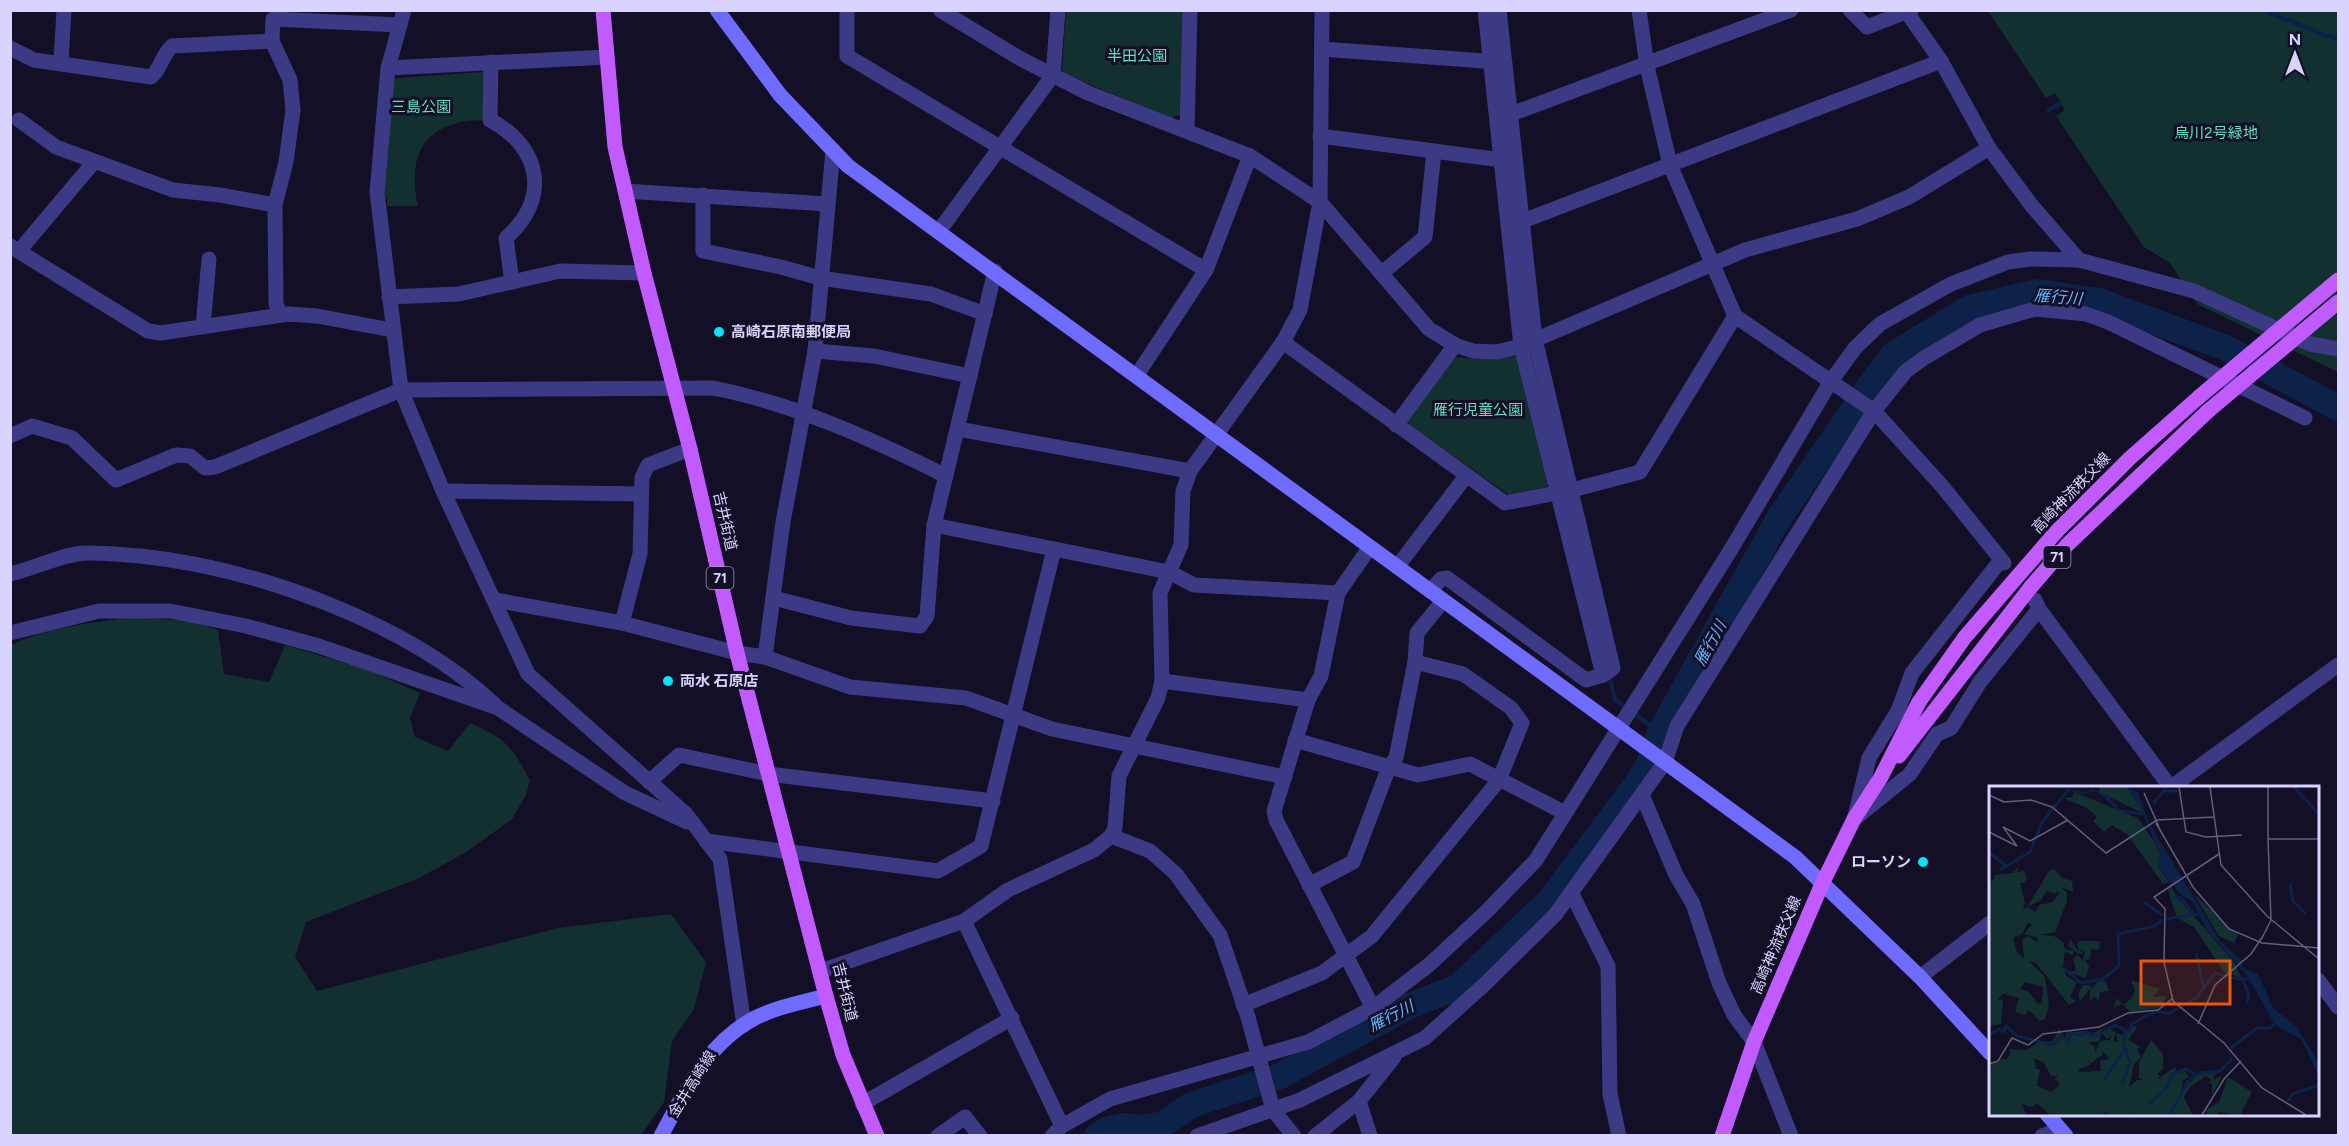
<svg xmlns="http://www.w3.org/2000/svg" width="2349" height="1146" font-family="Figtree,'Noto Sans JP',sans-serif">
<style>
.green{fill:#12302f}
.lines{fill:none;stroke-linecap:round;stroke-linejoin:round}
.stream{stroke:#0c2248;stroke-width:4.5}
.river{stroke:#0c2248;stroke-width:26}
.street{stroke:#3d3a85;stroke-width:15}
.secondary{stroke:#6f6bff;stroke-width:15}
.primary{stroke:#c25bff;stroke-width:15}
.primary-bridge{stroke:#c25bff;stroke-width:15}
.poi-dot{fill:#00e5ff;stroke:#130f26;stroke-width:2}
.labels{text-anchor:middle;dominant-baseline:central;stroke-width:6;stroke-linejoin:round;paint-order:stroke}
.shield{fill:#130f26;stroke:#9e99be;stroke-width:1.5}
.shield-label{font-size:14px;font-weight:bold;fill:#d9d4ff}
.park-label{font-size:15px;fill:#5fe0c0;stroke:#130f26}
.poi-label{font-size:15px;font-weight:bold;fill:#d9d4ff;stroke:#130f26;text-anchor:start}
.street-label{font-size:15px;fill:#d9d4ff;stroke:#130f26}
.water-label{font-size:16px;font-style:italic;fill:#62b6ff;stroke:#130f26}
.inset-river{fill:none;stroke:#0c2248;stroke-width:3}
.inset-road{fill:none;stroke:#625e7d;stroke-width:1.5}
.view{fill:#e8590c;fill-opacity:0.15;stroke:#e8590c;stroke-width:3}
.inset-edge{fill:none;stroke:#d9d4ff;stroke-width:3}
</style>
<rect width="100%" height="100%" fill="#130f26"/>
<g class="green">
<path d="M1066 11H1184L1181 115 1170 118 1067 75 1062 70Z"/>
<path d="M1988 11H2338V372L2197 304 2170 263 2144 247 2056 116 2065 110 2055 93 2046 98Z"/>
<path d="M482 72 487 77 486 121C472 119 461 121 448 126 413 140 411 173 418 206H387V197H382L392 84 396 78Z"/>
<path d="M1514 355 1519 359 1550 481 1546 487 1509 495 1409 425 1407 418 1455 357 1477 359Z"/>
<path d="M132 617 190 621 218 630 224 674 269 682 285 645 368 670 420 693 410 718 415 737 448 751 470 723C506 739 511 745 530 780L526 795 512 819 466 852 419 878 306 922 295 957 317 991 558 928 671 914 706 962 694 1009 672 1041 664 1102 641 1135 11 1136 10 646C47 627 91 623 132 617Z"/>
</g>
<g class="lines">
<g class="stream">
<path d="M2268 12 2338 40"/>
<path d="M2049 110 2059 104"/>
<path d="M1609 674 1615 700 1660 732"/>
</g>
<path class="river" d="M1097 1136 1106 1130 1122 1126 1142 1128 1164 1124 1191 1105 1280 1076 1409 1006 1458 987 1549 901 1638 782 1650 762 1660 732 1779 518 1868 388 1894 354 1969 308 2038 292 2099 301 2226 348 2338 408"/>
<g class="street">
<path d="M404 10 388 68 377 192 401 390 443 491 528 674 686 814 720 859 744 1025"/>
<path d="M847 10V56L1206 270"/>
<path d="M940 10 1021 59 1088 93 1250 156 1320 202 1429 329 1455 345 1473 351 1497 352 1521 346 1745 250 1857 219 1909 197 1989 148"/>
<path d="M1485 10 1521 346 1603 675"/>
<path d="M1639 10 1647 66 1670 165 1735 316 1874 411 1942 486 2004 563"/>
<path d="M1850 10 1867 27 1911 10"/>
<path d="M1908 14 1941 61 1989 148 2032 206 2079 260"/>
<path d="M10 48 34 60 151 77C161 69 162 55 172 46L272 41"/>
<path d="M1322 49 1498 62"/>
<path d="M61 62 64 10"/>
<path d="M491 62 490 120C541 147 551 198 506 238L512 282"/>
<path d="M388 68 606 57"/>
<path d="M1501 115 1511 114 1791 10"/>
<path d="M19 120 56 147 173 190 220 195 275 205"/>
<path d="M1187 131 1190 10"/>
<path d="M1320 136 1502 160 1511 159"/>
<path d="M625 191 827 204"/>
<path d="M703 195V251L781 267 820 278 931 294 985 314"/>
<path d="M1515 224 1941 61"/>
<path d="M939 231 1053 75 1058 10"/>
<path d="M10 246 148 331 161 333 288 314 317 316 392 330"/>
<path d="M19 251 94 162"/>
<path d="M1382 273 1425 237 1434 152"/>
<path d="M389 297 459 294 560 271 644 273"/>
<path d="M281 315 276 304 275 205 286 162 293 110 290 80 272 41 273 19 400 25"/>
<path d="M203 327 209 259"/>
<path d="M1283 342 1505 503 1572 490 1640 472 1735 316"/>
<path d="M815 351 874 356 970 376"/>
<path d="M1137 375 1206 270 1250 156"/>
<path d="M1396 425 1455 345"/>
<path d="M958 429 1190 471"/>
<path d="M10 436 32 426 72 438 116 480 176 455 190 456 205 468 215 467 401 390 713 388C795 404 872 439 946 476"/>
<path d="M443 491 641 494"/>
<path d="M934 525 1169 572 1194 585 1338 593"/>
<path d="M1370 547 1338 593 1321 676 1308 700 1274 811 1276 820 1373 1008"/>
<path d="M1397 567 1466 476"/>
<path d="M10 574C32 569 54 558 76 554 96 551 120 555 140 556 256 568 409 623 494 704"/>
<path d="M1430 591 1441 579 1447 578 1586 680 1603 675 1613 668 1535 339 1499 10"/>
<path d="M774 598 851 618 920 626 927 616 934 525 995 271"/>
<path d="M495 600 622 623 737 653 765 657 850 687 966 698 1052 729 1285 777"/>
<path d="M2035 600 2039 609 2171 788"/>
<path d="M622 623 640 554 642 477 648 465 690 449"/>
<path d="M10 633 99 611H170L246 626 319 646 498 708 625 793 687 822"/>
<path d="M765 657 783 522 815 351 833 150"/>
<path d="M1415 662 1417 633 1443 601"/>
<path d="M1162 681 1308 700"/>
<path d="M1295 740 1418 775 1470 764 1565 813"/>
<path d="M649 782 679 755 768 774 993 801"/>
<path d="M2170 788 2338 665"/>
<path d="M1642 795 1676 875 1693 904 1719 983 1734 1015 1754 1042 1791 1136"/>
<path d="M1855 816 1869 758 1898 711 1912 673 2001 560"/>
<path d="M1857 817 1910 774 1937 734 1951 728 1980 682 2039 609"/>
<path d="M1111 836 1115 828 1119 776 1158 698 1162 681 1160 593 1181 545 1183 491 1190 471 1283 342 1300 310 1320 202 1322 10"/>
<path d="M706 841 938 871 981 846 1054 549"/>
<path d="M1572 894 1608 966 1610 1094 1619 1136"/>
<path d="M964 921 1062 1126"/>
<path d="M821 971 964 921 1008 890 1094 850 1111 836 1150 851 1176 874 1220 935 1248 1017 1273 1110 1294 1136"/>
<path d="M1920 977 1990 923"/>
<path d="M2318 980 2338 1007"/>
<path d="M1243 1005 1322 973 1372 936 1499 780 1522 723 1511 708 1463 674 1415 662 1396 758 1389 767 1353 862 1309 885"/>
<path d="M1359 1101 1370 1136"/>
<path d="M862 1104 1012 1018"/>
<path d="M938 1136 965 1117 980 1136"/>
<path d="M1052 1136 1062 1126 1110 1099 1308 1042 1373 1008 1430 964 1487 911 1536 860 1730 551 1831 381 1855 348 1880 324 1951 284 2008 262 2031 259 2079 260 2194 291 2310 344 2338 349"/>
<path d="M1197 1136 1300 1100 1425 1038 1485 984 1555 915 1665 762 1677 726 1874 411 1906 371 1924 358 1980 325 2035 309 2086 314 2108 322 2305 418"/>
<path d="M1315 1136 1359 1101 1394 1057"/>
<path d="M2042 1136 2060 1129"/>
</g>
<g class="secondary">
<path d="M717 10 780 95 848 166 1795 857 1920 977 1990 1053"/>
<path d="M2047 1114 2066 1136"/>
<path d="M661 1136C686 1090 707 1043 755 1018 776 1007 803 1002 826 996"/>
</g>
<g class="primary">
<path d="M603 10 615 147 644 273 690 449 737 653 826 996 843 1055 877 1136"/>
<path d="M1899 756 2030 588 2067 545 2208 411"/>
<path d="M1722 1136 1754 1042 1822 884 1854 819 1881 777 1919 702 1965 637 2056 532 2130 458 2199 397"/>
</g>
<g class="primary-bridge">
<path d="M2199 397 2338 280"/>
<path d="M2208 411 2338 302"/>
</g>
</g>
<g class="poi-dot">
<circle cx="719" cy="332" r="6"/>
<circle cx="668" cy="681" r="6"/>
<circle cx="1923" cy="862" r="6"/>
</g>
<g class="labels">
<g class="shield">
<rect x="2043.5" y="546" width="27" height="22" rx="4.5"/>
<rect x="706.5" y="567" width="27" height="22" rx="4.5"/>
</g>
<g class="shield-label">
<text x="2057" y="557">71</text>
<text x="720" y="578">71</text>
</g>
<g class="park-label">
<text x="1137" y="56">半田公園</text>
<text x="421" y="107">三島公園</text>
<text x="2216" y="133">烏川2号緑地</text>
<text x="1478" y="410">雁行児童公園</text>
</g>
<g class="poi-label">
<text x="731" y="332">高崎石原南郵便局</text>
<text x="680" y="681">両水 石原店</text>
<text x="1911" y="862" text-anchor="end">ローソン</text>
</g>
<g class="street-label">
<text transform="translate(2071 493) rotate(-46)">高崎神流秩父線</text>
<text transform="translate(725 521) rotate(77)">吉井街道</text>
<text transform="translate(1776 945) rotate(-67)">高崎神流秩父線</text>
<text transform="translate(845 992) rotate(76)">吉井街道</text>
<text transform="translate(692 1084) rotate(-58)">金井高崎線</text>
</g>
<g class="water-label">
<text transform="translate(2058 297) rotate(5)">雁行川</text>
<text transform="translate(1710 643) rotate(-61)">雁行川</text>
<text transform="translate(1391 1016) rotate(-27)">雁行川</text>
</g>
</g>
<g transform="translate(1989 786)">
<rect width="330" height="330" fill="#130f26"/>
<path d="M111 1H138L155 28 110 6ZM85 6 149 32 166 57 171 69 169 80 180 96 174 98 139 49 123 39 115 46 104 35 108 31 98 22 74 12 83 11ZM30 80 28 87 34 84 38 92 36 97H31L36 117 34 124 39 121 46 126 50 119 63 116 70 108 68 104V108L58 105 51 115 39 120 60 85 65 83 73 92 83 95 84 106 72 101 78 107V115L66 146 51 149 65 150 74 156 76 163 85 165 84 169 76 166 74 179 77 190 88 196 81 211 87 215 80 219 47 177 40 175 56 191 60 219 56 233 51 235 40 224 36 229 26 226 30 212 14 208 8 215 13 213 14 217 12 238 0 240V93L3 96 6 89 24 87ZM39 137 43 138 35 148 49 152 47 156 39 150 33 153 35 172 28 166 24 152 33 148ZM36 196 54 201 53 217 49 218 40 206 31 203ZM181 98 188 111 244 175 253 192 235 186 205 141 188 132 179 105ZM205 108 249 149 245 157 230 150ZM81 153 90 166 88 158 91 155H111L110 163 102 164 101 173 96 174 100 180 97 192 78 186 87 185 84 173 88 169 94 175 96 166 91 163 94 167 90 168 79 160ZM142 194 171 203 163 211 177 210 172 222 141 226 134 218 124 222 128 212 134 219 142 213 146 205ZM109 195 117 196 120 205 111 206 110 215 105 210 101 216V203L91 215 89 208 94 199H102V203ZM121 239 113 244 110 256H99L106 260V266L111 255 121 254 122 250 118 253 113 247 119 243 127 246 124 255 129 256 127 247 135 249 145 240 148 242 139 254 152 261 148 263 152 271 145 278 140 301 148 294H154L150 292V276L162 254 174 268V283L168 288 171 290 168 294 186 281 188 287 197 286 200 291 194 294 192 306 208 289 227 286 224 294 233 290 223 309V297L218 298 223 294 217 290 202 300 195 311 204 329H147L145 326 146 329H117L121 325 112 329H61L48 317 43 321 32 318 38 329H0V280L14 272 17 274 20 269 21 273V263L38 264 50 256 64 255 70 243 78 255 77 247 96 245 103 248ZM112 263 120 273 111 275 112 285 91 286 89 283 99 280 114 268ZM45 272 55 277 62 290H69L65 294 70 296 69 300 63 306 48 300 51 283H47ZM239 291 263 306 251 329 229 326 230 329H218L217 324 230 316Z" fill="#12302f" fill-rule="evenodd"/>
<path d="M65 1 95 6 104 4 101 2 119 10 131 23 154 27 138 1 149 7 160 37 231 155 250 172 254 182 269 188 284 222 308 241 330 277V291L313 254 286 239 259 191 217 143 204 116 191 108 174 87 169 79 171 69 155 30 130 25 107 5 94 8Z" fill="#0c2248"/>
<path class="inset-river" d="M305 1 330 28M164 17 175 5H188M0 66 18 81M11 84 41 66 53 36 80 3M301 98 304 115 317 128M182 111 192 112 204 127M155 116 173 129M177 133 210 128M207 167 215 203M72 180 92 197 114 193 130 180 129 148 166 140 173 134M254 195 260 208 258 217M0 249 10 243 14 246 17 240 28 250 64 259 72 250 80 255 82 246 91 250 95 246 108 250 126 239 141 246 143 238 155 231 168 225 179 228 207 212 226 187 249 193H264M242 262 268 242H281L286 237M114 296 135 264 136 245M133 298 141 276 135 258M299 315 304 308 330 299M159 319 177 303 184 288 197 283 206 288M181 329 199 295 210 287 231 285 244 272"/>
<path class="inset-road" d="M190 1 197 46 217 51 253 49M221 1 232 79 278 130 330 173M279 1V53H330M155 7 170 41M0 9 15 16 42 14 63 21 117 67 168 34 225 31M167 37 204 101 240 143 273 157 330 162M0 46 28 60 14 41 41 55 79 34M279 53 282 134M230 68 165 111 176 123 175 176 184 215 235 257 273 302 317 329M273 152 282 134M209 238 226 199 262 168 274 150M0 278 9 275 23 252 39 259 54 248 110 241 139 227 169 224 183 213M213 329 235 293 252 275"/>
<path class="view" d="M152 175H241V218H152Z"/>
<rect width="330" height="330" class="inset-edge"/>
</g>
<rect width="2349" height="1146" fill="none" stroke="#d9d4ff" stroke-width="24"/>
<g transform="translate(2295 54)" stroke="#130f26" stroke-width="4.5" paint-order="stroke">
<path d="M0-4.5L10 22L0 15L-10 22Z" fill="#d9d4ff"/>
<text y="-9" font-size="16" font-weight="bold" text-anchor="middle" fill="#d9d4ff">N</text>
</g>
</svg>
